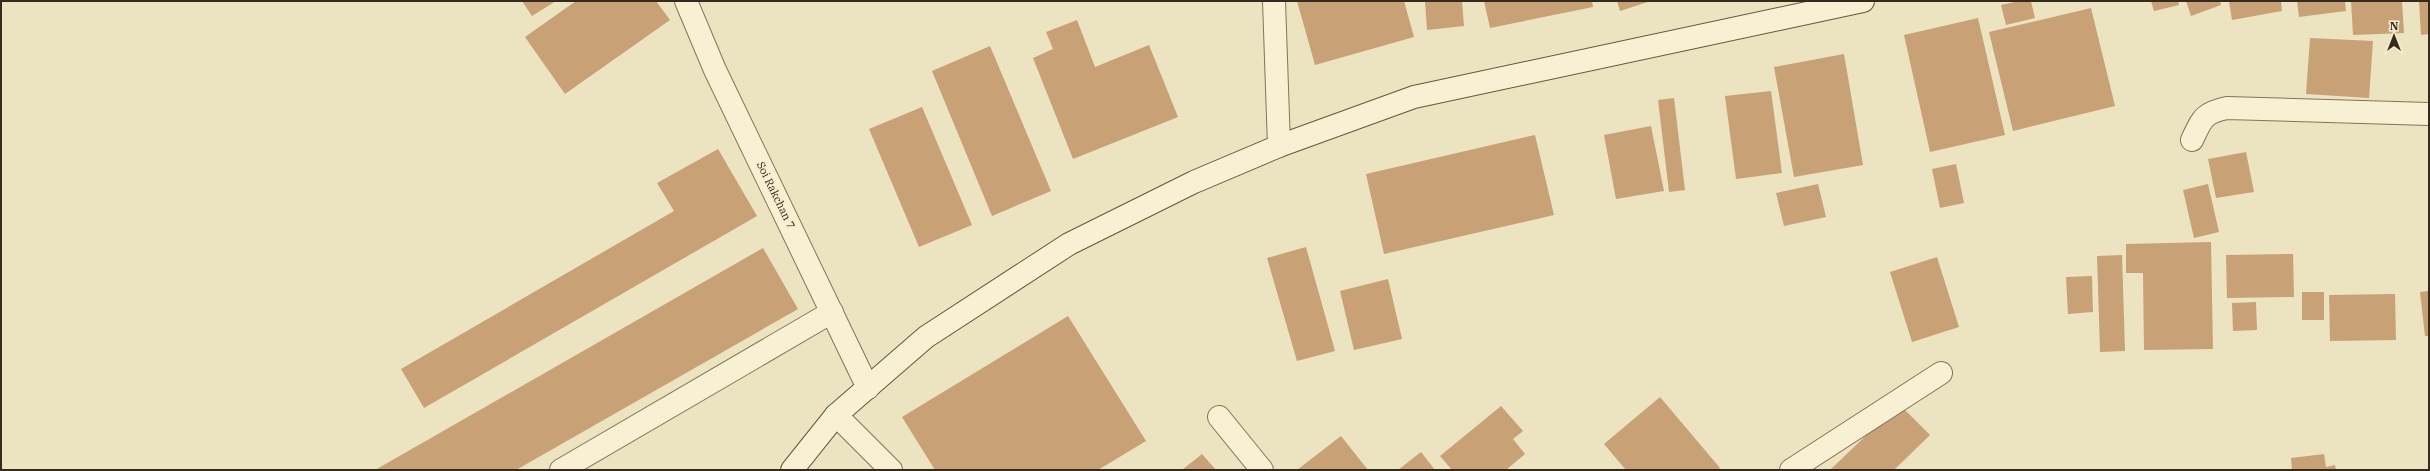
<svg xmlns="http://www.w3.org/2000/svg" width="2430" height="471" font-family="'IBM Plex Serif',serif">
<style>
.building{fill:#c9a177}
.lines{fill:none;stroke-linecap:round;stroke-linejoin:round}
.street-casing{stroke:#847459;stroke-width:24}
.secondary-casing{stroke:#66553c;stroke-width:24}
.street{stroke:#f7f0d3;stroke-width:22}
.secondary{stroke:#f7f0d3;stroke-width:22}
.labels{text-anchor:middle;dominant-baseline:central;stroke-width:3;stroke-linejoin:round;paint-order:stroke}
.street-label{font-size:11px;fill:#342a1d;stroke:#f4edcf}
</style>
<rect width="100%" height="100%" fill="#ece3c0"/>
<g class="building">
<path d="M522 1H556L532 16Z"/>
<path d="M576 1H656L670 20 565 94 525 37Z"/>
<path d="M1297 1H1404L1414 37 1315 65Z"/>
<path d="M1425 1H1462L1464 26 1427 30Z"/>
<path d="M1484 1H1592L1593 7 1490 28Z"/>
<path d="M1617 1H1651L1620 11Z"/>
<path d="M2019 1H2031L2035 18 2006 25 2001 5Z"/>
<path d="M2151 1H2178L2179 5 2154 11Z"/>
<path d="M2186 1H2220L2221 5 2191 16Z"/>
<path d="M2229 1H2281L2282 11 2232 20Z"/>
<path d="M2297 1H2345L2346 11 2299 17Z"/>
<path d="M2351 1H2402L2404 33 2353 35Z"/>
<path d="M2419 1H2429V34L2421 35Z"/>
<path d="M2091 8 2115 106 2013 131 1989 32Z"/>
<path d="M1978 18 2005 135 1930 152 1904 35Z"/>
<path d="M1077 20 1095 67 1149 45 1178 117 1073 159 1033 58 1053 49 1046 32Z"/>
<path d="M2310 38 2373 41 2369 98 2306 94Z"/>
<path d="M990 46 1051 191 992 216 932 71Z"/>
<path d="M1844 54 1863 165 1794 177 1774 67Z"/>
<path d="M1771 91 1782 173 1736 179 1725 96Z"/>
<path d="M1674 98 1685 190 1669 192 1658 100Z"/>
<path d="M922 107 972 225 919 247 869 129Z"/>
<path d="M1651 126 1664 191 1616 199 1604 135Z"/>
<path d="M1535 135 1554 215 1384 254 1366 174Z"/>
<path d="M718 149 757 216 424 408 401 369 674 211 657 183Z"/>
<path d="M2246 152 2254 192 2216 198 2208 159Z"/>
<path d="M1956 164 1964 203 1940 208 1932 169Z"/>
<path d="M1818 184 1826 217 1784 226 1776 193Z"/>
<path d="M2208 184 2219 232 2194 238 2183 190Z"/>
<path d="M2211 242 2213 349 2144 350 2143 273H2126V244Z"/>
<path d="M1306 247 1335 351 1297 361 1267 258Z"/>
<path d="M763 248 798 309 516 470H375Z"/>
<path d="M2293 254 2294 297 2227 298 2226 255Z"/>
<path d="M2122 255 2125 351 2100 352 2097 256Z"/>
<path d="M1937 257 1959 327 1912 342 1890 272Z"/>
<path d="M2092 276 2093 312 2068 314 2066 277Z"/>
<path d="M1388 279 1402 339 1354 350 1340 291Z"/>
<path d="M2429 291V336H2425L2420 292Z"/>
<rect x="2302" y="292" width="22" height="28"/>
<path d="M2395 294 2396 340 2330 341 2329 295Z"/>
<path d="M2256 302 2257 330 2233 331 2232 303Z"/>
<path d="M1068 316 1146 441 1098 470H935L902 417Z"/>
<path d="M1660 397 1720 468 1718 470H1626L1604 444Z"/>
<path d="M1899 404 1930 435 1894 470H1830Z"/>
<path d="M1501 406 1523 431 1513 439 1525 454 1506 470H1452L1440 456Z"/>
<path d="M1341 436 1368 470H1297Z"/>
<path d="M1421 452 1435 470H1398Z"/>
<path d="M1202 454 1216 470H1182Z"/>
<path d="M2324 454 2326 467 2335 465 2336 470H2292L2291 458Z"/>
</g>
<g class="lines">
<defs>
<g id="street">
<path d="M686 1 715 70 868 388"/>
<path d="M1274 1 1279 146"/>
<path d="M2192 140C2202 119 2203 113 2227 108L2429 114"/>
<path d="M836 415 891 470"/>
<path d="M1219 417 1262 470"/>
<path d="M561 470 832 312"/>
<path d="M1791 470 1941 373"/>
</g>
<path id="secondary" d="M792 470 836 415 926 337 1069 244 1194 182 1279 146 1414 97 1863 1"/>
</defs>
<use href="#street" class="street-casing"/>
<use href="#secondary" class="secondary-casing"/>
<use href="#street" class="street"/>
<use href="#secondary" class="secondary"/>
</g>
<g class="labels">
<g class="street-label">
<text transform="translate(776 195) rotate(64)">Soi Rakchan 7</text>
</g>
</g>
<rect width="2430" height="471" fill="none" stroke="#342a1d" stroke-width="4"/>
<g transform="translate(2394 36)" stroke="#f4edcf" stroke-width="3" paint-order="stroke">
<path d="M0-3L7 15L0 10L-7 15Z" fill="#342a1d"/>
<text y="-6" font-size="11" font-weight="bold" text-anchor="middle" fill="#342a1d">N</text>
</g>
</svg>
